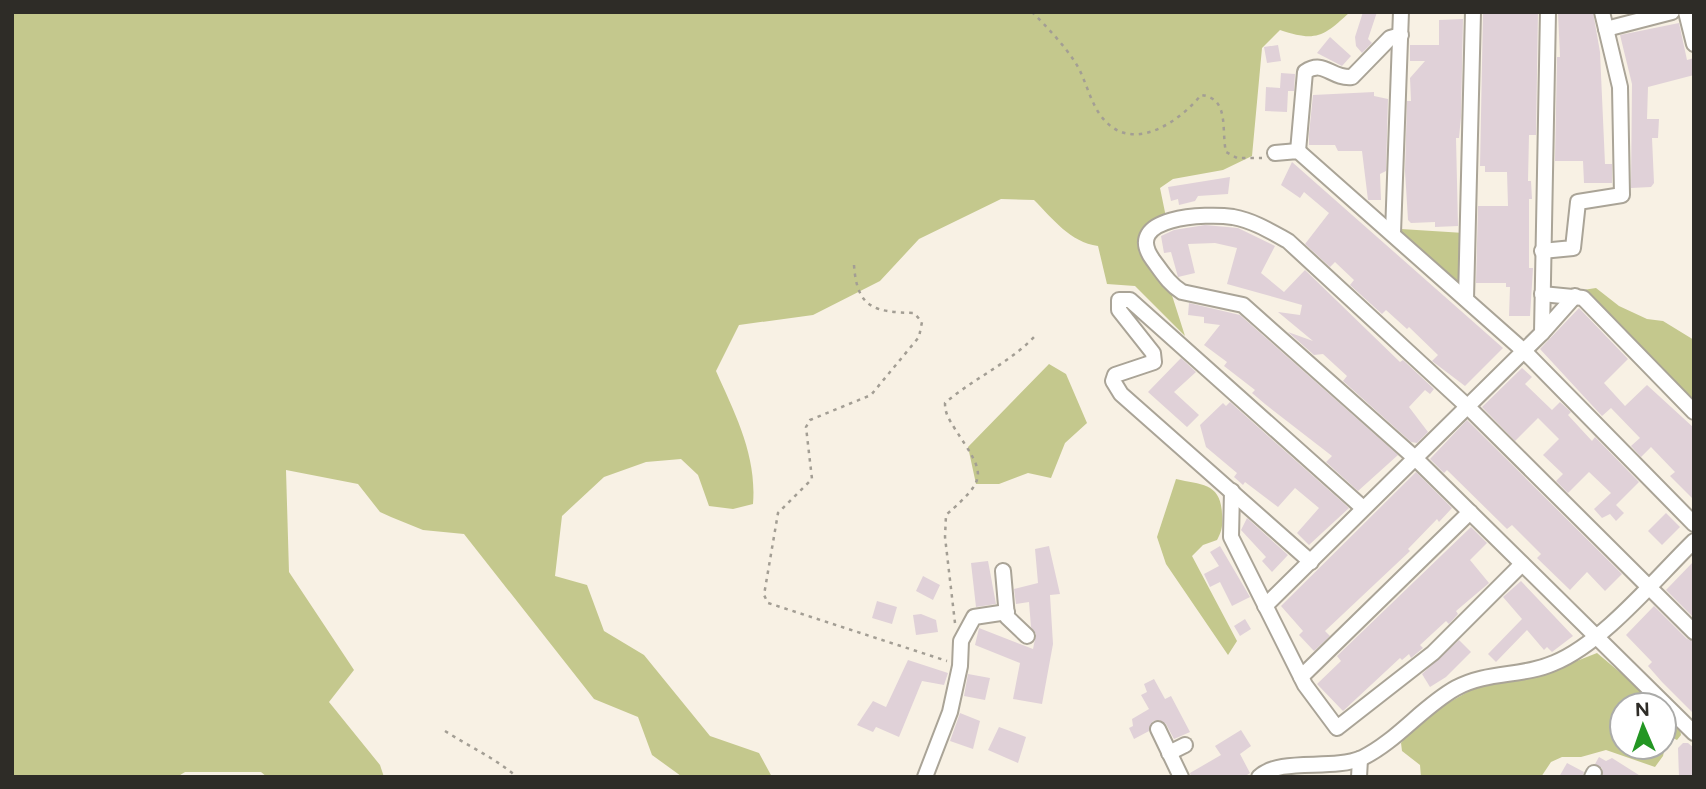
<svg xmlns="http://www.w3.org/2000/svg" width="1706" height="789" font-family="Figtree,sans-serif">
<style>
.green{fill:#c4c88d}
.building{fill:#e0d1d8}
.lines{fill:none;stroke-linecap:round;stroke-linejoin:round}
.minor-casing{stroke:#aaa497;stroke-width:18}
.path{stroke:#a39e94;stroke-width:2.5;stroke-dasharray:3.5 5;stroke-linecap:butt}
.minor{stroke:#fff;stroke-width:14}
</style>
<rect width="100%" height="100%" fill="#f8f1e4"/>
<g class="green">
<path d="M12 12H1350C1323 37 1316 42 1280 30L1262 48 1252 156 1223 170 1173 179 1160 188 1167 222 1146 238 1169 286 1185 336 1135 286 1107 284 1098 246C1070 242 1053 219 1034 200L1001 199 919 239 880 281 813 315 739 325 716 371C735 414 757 455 753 504L733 509 709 506 698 475 681 459 646 462 604 477 562 516 555 576 587 585 604 631 644 655 710 736 759 753 772 777 681 776 652 755 638 717 594 699 464 534 423 530 391 517 380 512 358 484 286 470 289 572 354 670 329 702 380 765 384 777H267L261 772H185L177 777H12Z"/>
<path d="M1401 229 1464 233 1463 283 1453 280 1401 234Z"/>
<path d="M1596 288 1619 306 1647 319 1663 321 1694 340V404L1583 290Z"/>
<path d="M1049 364 1066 374 1087 423 1065 443 1051 478 1028 473 999 484H976L968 447Z"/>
<path d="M1176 479C1202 485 1221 483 1222 514 1223 525 1222 531 1217 540L1203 545 1192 556 1237 641 1228 655 1166 564 1157 537Z"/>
<path d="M1597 653 1659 705H1622V747H1664V710L1679 723 1681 735 1677 740 1673 738 1666 743 1663 756 1655 767 1606 750 1581 757H1562L1551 762 1541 777H1421L1420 765 1402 751 1401 743 1413 727 1425 716 1480 685 1559 668Z"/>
</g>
<g class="building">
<path d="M1363 12H1377L1368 39 1372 43 1362 53 1356 46 1355 37Z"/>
<path d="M1483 12H1538L1536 135H1529L1528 181H1531L1532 199H1529V268H1533L1530 316H1509L1510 287H1506V283H1476L1478 206H1508L1507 172H1485V166H1480Z"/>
<path d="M1593 12 1600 52 1605 164H1612V183H1584L1583 161H1555L1557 57H1560L1558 13Z"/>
<path d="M1463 19 1461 117 1459 138H1456L1458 226 1435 227V222L1411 223 1408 220 1405 171 1407 101H1411L1410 78 1425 61H1410V45H1439V20Z"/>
<path d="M1679 23 1687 60 1694 58V75L1648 87 1647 119H1659L1658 138H1652L1654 183 1651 187 1631 188 1632 84 1620 35Z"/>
<path d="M1330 37 1351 56 1342 66 1317 53Z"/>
<path d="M1278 45 1281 61 1267 63 1264 47Z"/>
<path d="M1281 73 1295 74 1294 91H1288L1287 112 1265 111 1266 87 1280 88Z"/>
<path d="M1374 92V96L1388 99 1386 171 1380 174 1381 200H1368L1362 151H1338L1335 145H1309V134L1313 95Z"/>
<path d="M1292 162 1503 348 1465 386 1432 361 1438 355 1409 327 1407 329 1386 310 1382 314 1350 285 1354 280 1335 262 1330 267 1305 244 1329 213 1304 192 1300 198 1281 185Z"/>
<path d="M1230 177 1228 194 1198 196 1195 201 1179 205 1178 199 1171 201 1168 187Z"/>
<path d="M1205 225 1238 228 1275 246 1261 273 1284 292 1305 270 1400 362 1403 360 1434 389 1430 394 1425 390 1409 407 1428 432 1417 443 1411 442 1343 381 1347 376 1323 354 1314 355 1288 332 1313 341 1278 312 1300 315 1302 305 1227 284 1237 248 1215 243 1188 244 1195 273 1178 277 1171 252 1164 253 1161 236 1174 230Z"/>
<path d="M1189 303 1240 315 1398 455 1358 491 1326 462 1332 456 1265 404 1252 393 1255 390 1224 366 1227 362 1204 345 1220 325 1204 323V317L1188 315Z"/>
<path d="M1579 308 1628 359 1604 383 1625 406 1647 385 1694 428V500L1670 476 1675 472 1651 447 1641 457 1631 446 1640 438 1611 408 1602 416 1540 349Z"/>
<path d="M1181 358 1196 372 1174 392 1199 415 1187 427 1148 392Z"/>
<path d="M1522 368 1532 377 1525 384 1552 410 1560 402 1571 412 1568 415 1592 441 1595 437 1639 482 1616 505 1624 513 1616 521 1610 514 1602 518 1594 509 1611 493 1589 472 1568 493 1556 481 1563 474 1543 455 1559 439 1538 418 1515 441 1482 407Z"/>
<path d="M1230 402 1349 508 1309 545 1297 533 1319 508 1295 488 1278 507 1245 482 1243 485 1234 477 1237 473 1206 447 1200 425 1223 403 1226 406Z"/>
<path d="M1467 420 1622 574 1605 591 1587 572 1570 590 1537 558 1541 554 1512 525 1507 529 1447 470 1444 473 1430 459Z"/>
<path d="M1416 472 1452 508 1439 522 1437 519 1408 549 1410 551 1325 631 1330 636 1314 651 1299 635 1303 631 1281 606Z"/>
<path d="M1666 513 1680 527 1662 545 1648 531Z"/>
<path d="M1247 518 1288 555 1272 572 1262 561 1266 557 1241 530Z"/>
<path d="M1471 527 1487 543 1470 560 1489 583 1456 611 1458 614 1449 624 1446 621 1420 645 1423 648 1411 658 1409 654 1402 660 1400 658 1343 711 1317 684 1341 661 1337 656Z"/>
<path d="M1049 546 1060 594 1050 595 1053 644 1042 704 1013 699 1020 663 975 645 979 628 1033 649 1036 634 1031 627 1029 602 1016 604 1014 589 1038 583 1035 549Z"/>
<path d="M1220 546 1250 597 1232 606 1220 582 1210 587 1204 574 1219 566 1210 552Z"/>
<path d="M988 561 996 604 976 607 971 563Z"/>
<path d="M1694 561V618L1666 590Z"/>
<path d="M923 576 940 585 933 600 916 591Z"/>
<path d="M1521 581 1573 636 1552 652 1547 647 1544 650 1527 630 1496 662 1488 654 1522 619 1503 597Z"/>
<path d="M877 601 897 607 892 624 872 618Z"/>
<path d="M1654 606 1687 639 1694 641V714L1662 682 1648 666 1652 662 1626 635Z"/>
<path d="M921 614 936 620 938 632 916 635 913 615Z"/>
<path d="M1245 619 1251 629 1240 636 1234 626Z"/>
<path d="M1459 640 1471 652 1446 677 1430 687 1422 674Z"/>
<path d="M908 660 948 673 944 685 922 681 899 737 876 727 873 732 857 725 873 701 886 707Z"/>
<path d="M968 674 990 678 985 700 964 696Z"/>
<path d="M1154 679 1165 699 1171 696 1190 732 1174 739 1166 724 1159 720 1153 721 1149 731 1134 739 1129 728 1133 726 1132 719 1149 709 1141 695 1147 692 1144 684Z"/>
<path d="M960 713 980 721 973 749 950 741Z"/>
<path d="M999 727 1026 737 1018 763 988 750Z"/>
<path d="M1241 730 1251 746 1240 754 1250 773 1244 777H1191L1190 773 1221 755 1215 746Z"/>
<path d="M1683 743H1688L1694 748V776L1679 777 1678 748Z"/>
<path d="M1599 757 1606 761 1612 758 1642 777H1603L1602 768 1595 764Z"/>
<path d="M1567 763 1584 772 1582 777H1559Z"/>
</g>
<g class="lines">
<defs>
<g id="minor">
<path d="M1686 12 1694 44"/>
<path d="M1606 29 1672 12"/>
<path d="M1298 151 1305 72C1324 59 1331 79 1352 77L1390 38 1401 35"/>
<path d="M1275 153 1298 151 1524 351 1694 524"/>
<path d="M1393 233 1401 12"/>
<path d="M1542 251 1573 248 1578 202 1622 195 1620 87 1602 12"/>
<path d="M1542 294 1583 298 1694 412"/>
<path d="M1466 299 1473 12"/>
<path d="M1542 333 1575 296"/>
<path d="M1232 491 1231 537 1305 685 1337 728 1433 653 1522 564"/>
<path d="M1311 562 1121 394 1113 381 1115 375 1154 362 1153 353 1119 310V300H1130L1363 508"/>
<path d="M1003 571 1007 617 1027 636"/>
<path d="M1265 606 1542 333 1548 12"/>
<path d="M1694 632 1468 407 1288 241C1270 231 1254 221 1233 217 1207 213 1121 216 1153 260 1162 272 1169 284 1182 292L1243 305 1415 458 1694 733"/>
<path d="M1301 677 1470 512"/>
<path d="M1158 729 1181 777"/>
<path d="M1169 753 1185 745"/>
<path d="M925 777 950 712 960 666 961 641 974 617 1007 612"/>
<path d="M1259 777C1280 757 1332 771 1362 758 1397 741 1423 706 1456 688 1487 671 1522 677 1554 663 1603 643 1655 579 1694 541"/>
<path d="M1359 777 1360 759"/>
<path d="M1592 777 1594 773"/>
</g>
</defs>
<use href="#minor" class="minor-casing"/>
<g class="path">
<path d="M1032 12C1047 27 1064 45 1075 62 1086 79 1089 100 1101 116 1131 156 1179 122 1201 95 1230 98 1221 130 1226 152L1237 158H1262"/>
<path d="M854 265C857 309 875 312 914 313L922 322 919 337 871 395 810 420 806 427 812 479 778 513 764 595 768 603 947 661"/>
<path d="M955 623 945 537 946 515C989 477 985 475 955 429 949 419 945 414 945 403 974 378 1010 363 1036 335"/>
<path d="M445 731C470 747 495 758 517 777"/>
</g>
<use href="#minor" class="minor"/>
</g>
<rect width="1706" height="789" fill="none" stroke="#2e2c27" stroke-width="28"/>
<g transform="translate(1643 726) rotate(358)"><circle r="33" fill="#ffffff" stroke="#ababa9" stroke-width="2"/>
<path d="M0-5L12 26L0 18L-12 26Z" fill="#239623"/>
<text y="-10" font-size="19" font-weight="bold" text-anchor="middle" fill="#2e2c27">N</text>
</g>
</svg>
